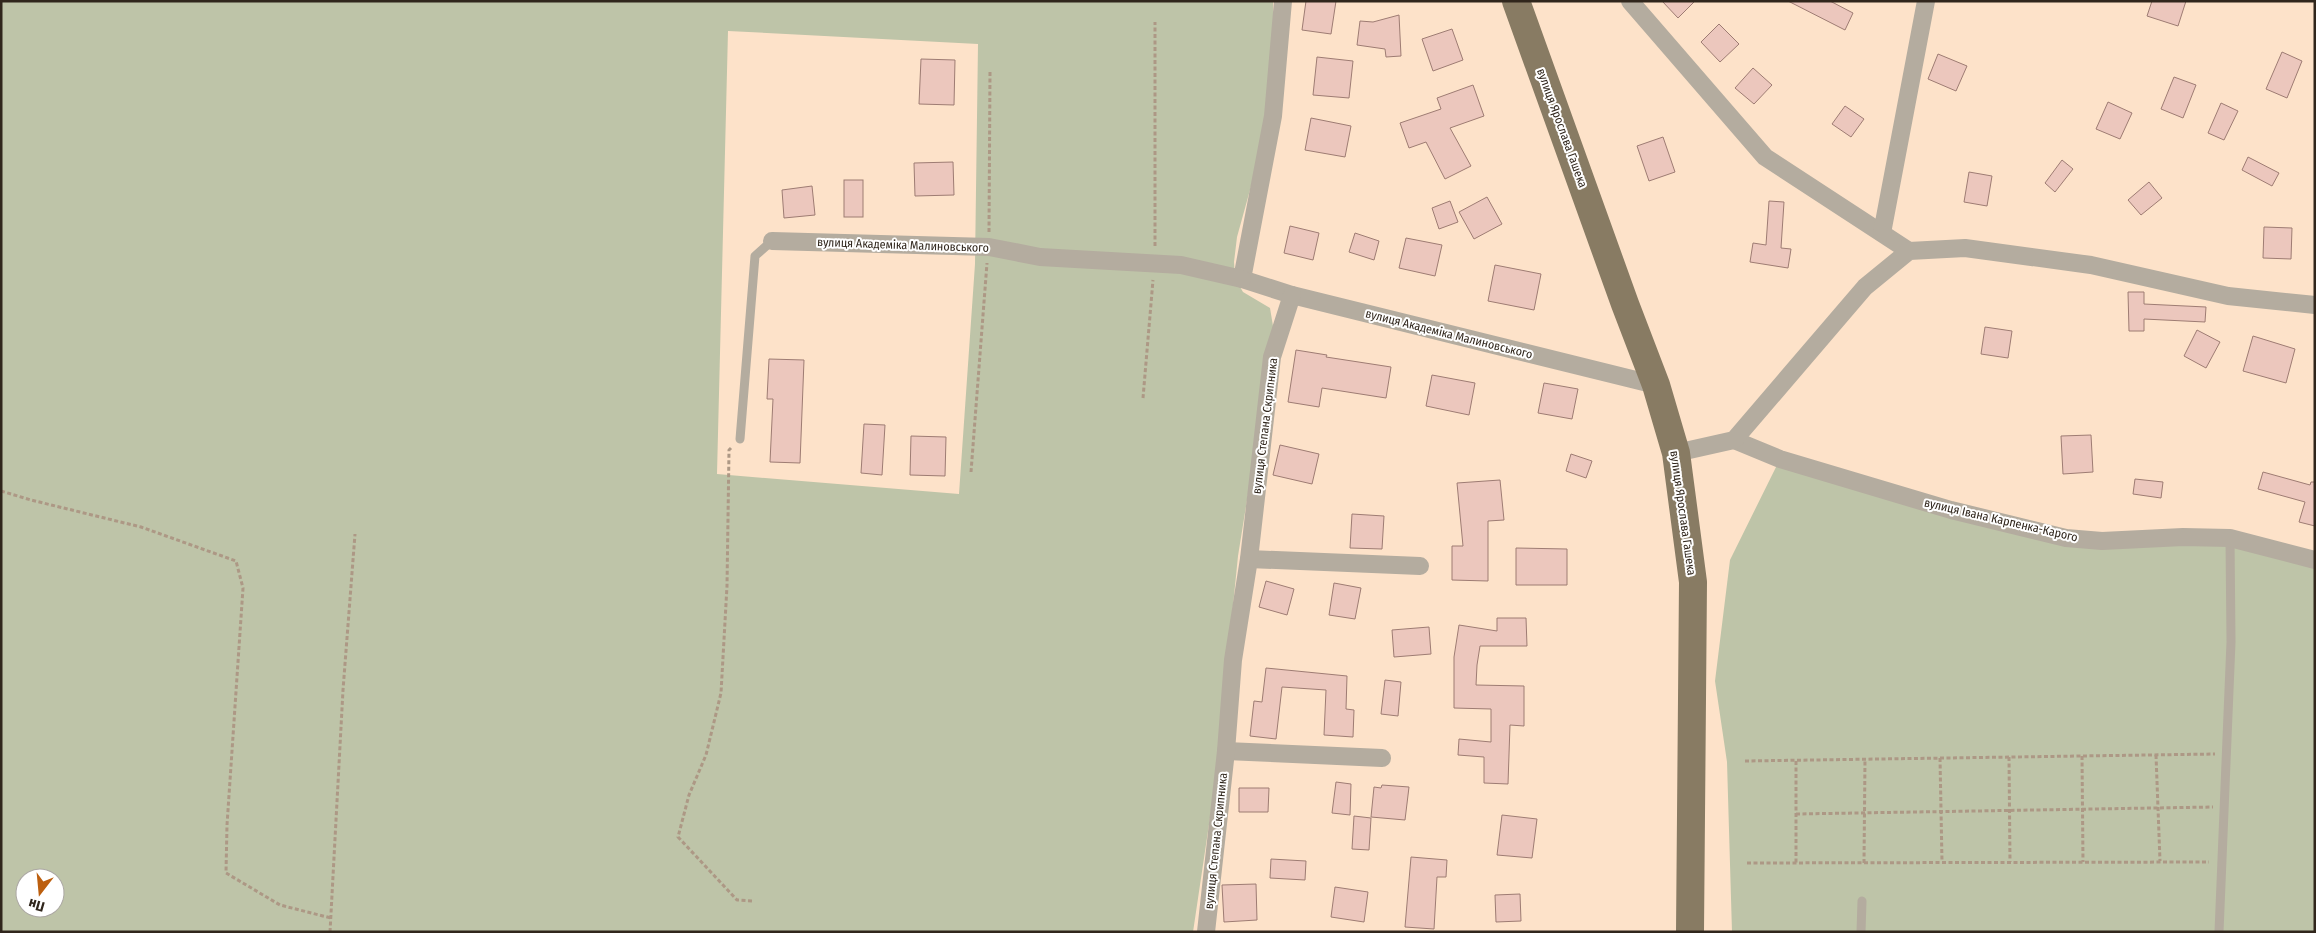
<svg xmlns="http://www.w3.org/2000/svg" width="2316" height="933" font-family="'Fira Sans Condensed',sans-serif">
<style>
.green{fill:#bec4a8;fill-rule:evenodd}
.building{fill:#ecc7bd;stroke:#9e7c73}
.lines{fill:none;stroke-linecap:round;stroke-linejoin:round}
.path{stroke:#ad9885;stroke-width:3;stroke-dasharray:4 2.5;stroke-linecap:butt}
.lane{stroke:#b4ac9f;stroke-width:9}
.street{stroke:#b4ac9f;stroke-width:18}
.primary{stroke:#887b63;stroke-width:28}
.labels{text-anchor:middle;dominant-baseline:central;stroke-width:4;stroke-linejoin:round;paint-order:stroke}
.street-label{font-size:12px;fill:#30261c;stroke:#fff}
</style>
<rect width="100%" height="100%" fill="#fde2c9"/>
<g class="green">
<path d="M1 1H1273V67L1258 161 1237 237 1234 262 1235 278 1243 292 1270 308 1274 332 1238 556 1215 784 1193 932H1ZM728 31 978 44 975 264 959 494 717 474ZM25 878H55V908H25Z"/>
<path d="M1780 459 2066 538 2183 537 2315 560V932H1732L1727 762 1715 681 1730 560Z"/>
</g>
<g class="building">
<path d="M1306 1H1336L1331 34 1302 30Z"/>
<path d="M1662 1H1695L1678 18Z"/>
<path d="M1788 1H1830L1853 13 1845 30Z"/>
<path d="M2152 1H2186L2178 26 2147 16Z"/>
<path d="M1399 15 1401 56 1386 57 1385 49 1357 45 1360 21 1373 22Z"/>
<path d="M1719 24 1739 44 1720 62 1701 42Z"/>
<path d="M1452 29 1463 60 1433 71 1422 39Z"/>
<path d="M2282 52 2302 61 2287 98 2266 89Z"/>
<path d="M1938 54 1967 66 1956 91 1928 79Z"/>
<path d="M1317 57 1353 61 1349 98 1313 95Z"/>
<path d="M921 59 955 60 954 105 919 104Z"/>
<path d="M1753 68 1772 85 1754 104 1735 88Z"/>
<path d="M2174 77 2196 85 2183 118 2161 109Z"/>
<path d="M1473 85 1484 116 1450 128 1471 166 1445 179 1426 142 1409 148 1400 123 1441 109 1437 98Z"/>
<path d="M2108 102 2132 113 2120 139 2096 129Z"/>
<path d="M2221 103 2238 111 2224 140 2208 133Z"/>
<path d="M1845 106 1864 119 1851 137 1832 124Z"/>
<path d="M1311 118 1351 126 1345 157 1305 150Z"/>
<path d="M1663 137 1675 172 1649 181 1637 146Z"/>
<path d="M2248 157 2279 173 2272 186 2242 170Z"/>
<path d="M2062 160 2073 169 2055 192 2045 183Z"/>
<path d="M953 162 954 195 915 196 914 163Z"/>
<path d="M1969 172 1992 176 1987 206 1964 202Z"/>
<rect x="844" y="180" width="19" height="37"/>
<path d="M2149 182 2162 198 2141 215 2128 200Z"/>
<path d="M812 186 815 215 784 218 782 190Z"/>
<path d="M1487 197 1502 224 1474 239 1459 212Z"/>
<path d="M1450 201 1458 222 1439 229 1432 208Z"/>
<path d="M1769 201 1784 202 1781 248 1791 249 1788 268 1750 262 1753 243 1766 245Z"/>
<path d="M1290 226 1319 233 1313 260 1284 253Z"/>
<path d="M2264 227 2292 228 2291 259 2263 258Z"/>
<path d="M1355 233 1379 241 1374 260 1349 252Z"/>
<path d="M1406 238 1442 245 1435 276 1399 268Z"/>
<path d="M1495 265 1541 274 1534 310 1488 301Z"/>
<path d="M2128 292H2144V304L2206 307 2205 322 2144 319V331H2129Z"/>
<path d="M1985 327 2012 331 2008 358 1981 354Z"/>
<path d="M2197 330 2220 342 2206 368 2184 356Z"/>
<path d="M2253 336 2295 349 2286 383 2243 371Z"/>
<path d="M1296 350 1327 355 1326 357 1391 367 1386 398 1322 388 1319 407 1288 402Z"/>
<path d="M769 359 804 360 800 463 770 462 773 399H767Z"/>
<path d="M1432 375 1475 383 1469 415 1426 406Z"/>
<path d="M1544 383 1578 389 1572 419 1538 413Z"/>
<path d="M864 424 885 425 882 475 861 473Z"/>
<path d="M2091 435 2093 472 2063 474 2061 436Z"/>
<path d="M911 436 946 437 945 476 910 475Z"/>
<path d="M1280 445 1319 454 1312 484 1273 475Z"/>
<path d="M1571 454 1592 461 1586 478 1566 471Z"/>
<path d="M2263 472 2310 485 2311 482H2315V526L2299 522 2305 502 2258 489Z"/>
<path d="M2135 479 2163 482 2161 498 2133 494Z"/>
<path d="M1500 480 1504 520 1488 521V581L1452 580V546H1463L1457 483Z"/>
<path d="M1352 514 1384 516 1382 549 1350 548Z"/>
<path d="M1516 548 1567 549V585H1516Z"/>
<path d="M1266 581 1294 589 1287 615 1259 607Z"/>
<path d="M1334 583 1361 588 1355 619 1329 615Z"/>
<path d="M1497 618H1526L1527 646H1480L1477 665 1476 685 1524 686V726L1510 725 1508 784 1484 783V757L1458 755 1459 739 1491 742V709L1454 708V657L1459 625 1497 631Z"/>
<path d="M1429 627 1431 654 1394 657 1392 630Z"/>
<path d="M1266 668 1347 676 1346 709 1354 710 1353 737 1324 735 1326 690 1282 687 1276 739 1250 736 1254 701 1262 702Z"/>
<path d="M1385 680 1401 682 1398 716 1381 714Z"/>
<path d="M1336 782 1351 784 1350 815 1332 813Z"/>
<path d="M1382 785 1409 787 1405 820 1371 817 1374 787 1381 788Z"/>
<path d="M1239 788H1269L1268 812H1239Z"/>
<path d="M1502 815 1537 819 1532 858 1497 855Z"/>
<path d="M1354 816 1371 818 1369 850 1352 849Z"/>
<path d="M1411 857 1447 860 1446 877H1437L1434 929 1405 927Z"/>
<path d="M1271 859 1306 861 1305 880 1270 878Z"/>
<path d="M1256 884 1257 920 1224 922 1222 885Z"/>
<path d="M1335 887 1368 892 1364 922 1331 917Z"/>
<path d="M1520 894 1521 921 1496 922 1495 895Z"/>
</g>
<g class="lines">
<g class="path">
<path d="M989 232 990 72"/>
<path d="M1155 246V22"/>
<path d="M1143 398 1153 280"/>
<path d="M731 448 729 450 727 586 721 693 706 755 689 795 678 837 737 900 754 901"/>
<path d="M971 472 987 263"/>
<path d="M1 491 31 500 141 527 236 561 243 588 227 825 226 873 280 905 331 918"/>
<path d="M2156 755 2160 861"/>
<path d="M2082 756 2083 862"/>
<path d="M2009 757 2010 862"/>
<path d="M1940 758 1942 862"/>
<path d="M1745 761 2215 754"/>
<path d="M1796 761V863"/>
<path d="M1796 814 2213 807"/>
<path d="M1747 863 2209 862"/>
<path d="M1864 863 1865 759"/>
<path d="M330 932 343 690 355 534"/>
</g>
<g class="lane">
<path d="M740 439 755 256 772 241"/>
<path d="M1861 932 1862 901"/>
<path d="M2219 932 2231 642 2230 538"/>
</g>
<g class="street">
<path d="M1283 1 1273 116 1242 279 1292 295 1656 385"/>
<path d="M1630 1 1765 157 1909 251"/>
<path d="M1882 233 1926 1"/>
<path d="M772 241 989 247 1040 257 1181 265 1242 279"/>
<path d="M1734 440 1780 459 1951 510 2066 538 2102 541 2183 537 2230 538 2315 560"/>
<path d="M1676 453 1734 440 1865 287 1909 251 1965 248 2091 265 2228 296 2315 305"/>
<path d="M1249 559 1420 566"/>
<path d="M1226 751 1382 758"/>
<path d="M1206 932 1226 751 1233 660 1249 559 1272 357 1292 295"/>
</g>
<path class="primary" d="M1516 1 1625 304 1656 385 1676 453 1693 582 1690 932"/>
</g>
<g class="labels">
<g class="street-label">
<text transform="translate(1562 128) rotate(70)">вулиця Ярослава Гашека</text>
<text transform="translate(903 245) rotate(2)">вулиця Академіка Малиновського</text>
<text transform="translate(1449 334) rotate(14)">вулиця Академіка Малиновського</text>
<text transform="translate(1265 426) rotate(-83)">вулиця Степана Скрипника</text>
<text transform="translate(1683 513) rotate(82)">вулиця Ярослава Гашека</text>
<text transform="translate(2001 520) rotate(13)">вулиця Івана Карпенка-Карого</text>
<text transform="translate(1216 841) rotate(-84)">вулиця Степана Скрипника</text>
</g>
</g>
<rect width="2316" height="933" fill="none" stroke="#30261c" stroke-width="5"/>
<g transform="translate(40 893) rotate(196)"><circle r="24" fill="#ffffff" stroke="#aca8a4"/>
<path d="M0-4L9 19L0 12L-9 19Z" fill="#bc5f0f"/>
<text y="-8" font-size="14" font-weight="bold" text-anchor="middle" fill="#30261c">Пн</text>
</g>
</svg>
